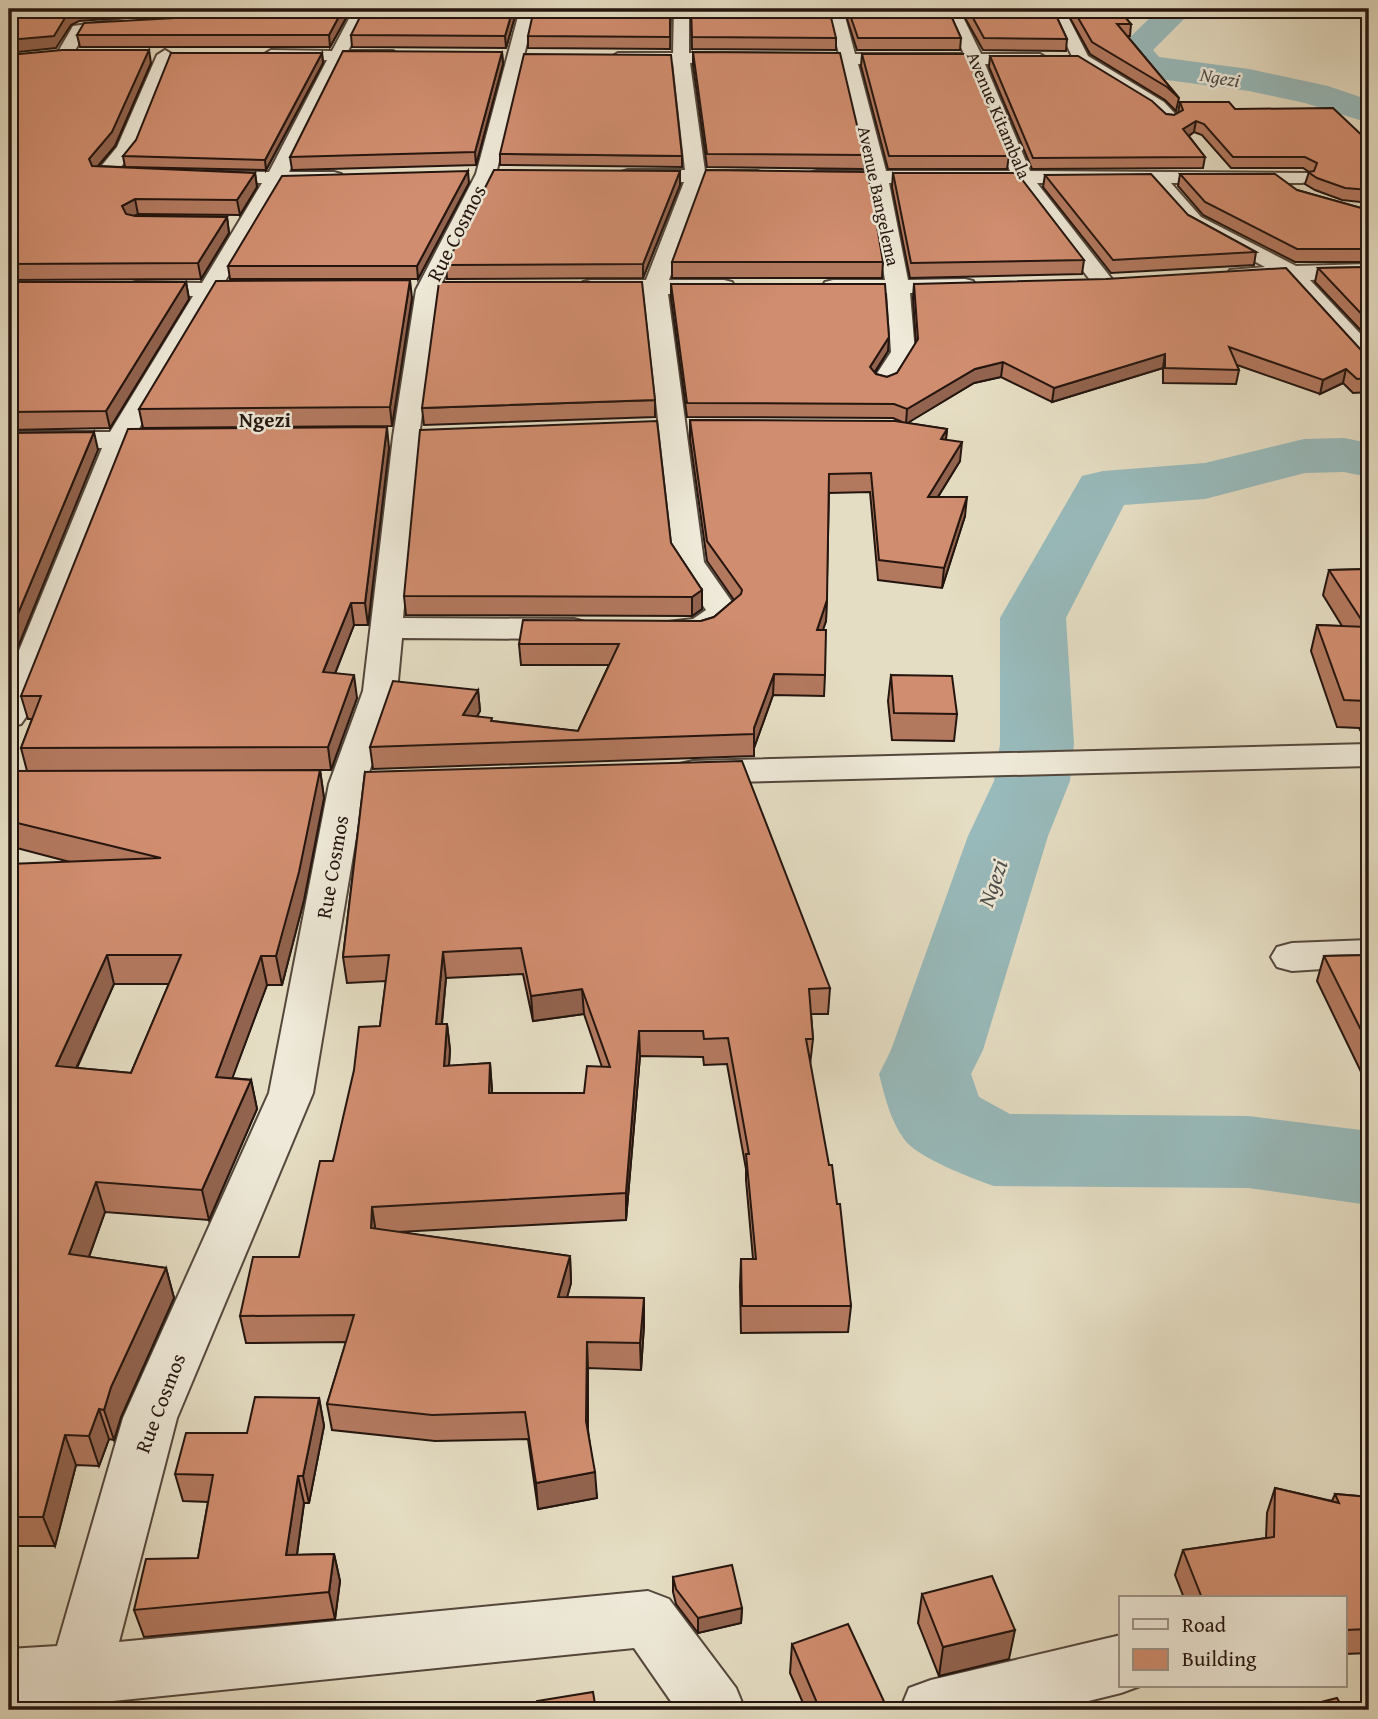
<svg xmlns="http://www.w3.org/2000/svg" width="1378" height="1719" font-family="'Gentium Book Plus',serif">
<style>
.lines{fill:none;stroke-linecap:round;stroke-linejoin:round}
.river{fill:#98babb;fill-rule:evenodd}
.minor-casing{stroke:#54473c;stroke-width:4}
.minor{fill:#eee9d8;fill-rule:evenodd}
.wall{fill:#b3795f;stroke:#24150f;stroke-width:2;fill-rule:evenodd}
.shaded-wall{fill:#92634e;stroke:#24150f;stroke-width:2}
.building{fill:#d08d6f;stroke:#24150f;stroke-width:2;fill-rule:evenodd}
.labels{text-anchor:middle;dominant-baseline:central;stroke-width:5;stroke-linejoin:round;paint-order:stroke}
.far-street-label{font-size:18px;fill:#24150f;stroke:#eee9d8}
.far-water-label{font-size:19px;font-style:italic;fill:#4d4f4b;stroke:#eee9d8}
.street-label{font-size:21px;fill:#24150f;stroke:#eee9d8}
.far-quarter-label{font-size:21px;font-weight:bold;fill:#24150f;stroke:#eee9d8}
.water-label{font-size:23px;font-style:italic;fill:#4d4f4b;stroke:#eee9d8}
</style>
<rect width="100%" height="100%" fill="#e5ddc3"/>
<filter id="stains"><feTurbulence type="fractalNoise" baseFrequency=".00286" numOctaves="4"/><feColorMatrix values="0 0 0 0 .2 0 0 0 0 .09 0 0 0 0 .02 0 0 0 .5 -.17"/></filter>
<radialGradient id="worn" r=".72"><stop offset=".6" stop-color="#630" stop-opacity="0"/><stop offset="1" stop-color="#630" stop-opacity=".3"/></radialGradient>
<g class="lines">
<g class="river">
<path d="M1159 9H1194L1153 50 1159 57 1249 69 1328 86 1369 100V123L1305 103 1249 91 1152 78 1135 71 1117 50Z"/>
<path d="M1344 438 1369 443V477L1344 472 1305 473 1205 499 1124 505 1066 618 1074 744 1070 781 1048 836 983 1050 971 1074 979 1097 1010 1114 1248 1116 1369 1131V1205L1248 1188 994 1186C973 1179 916 1157 904 1139 890 1120 885 1097 879 1074L891 1050 968 836 994 781 1000 744V618L1082 476 1103 471 1205 463 1304 439Z"/>
</g>
<defs>
<g id="minor">
<path d="M354 9H369L348 51H393L401 56 393 61H343L289 172H334L341 174 344 178 341 182 334 184H282L224 283 270 285 273 290 270 295 216 297 137 432 185 434 189 440 185 446 129 448 26 717 21 724 9 727V675L102 448H9V432H110L193 296H136L128 294 125 289 128 284 136 282 202 283 262 183H205L198 181 195 177 198 173 205 171 269 172 327 60H271L263 55 271 50 332 51Z"/>
<path d="M520 9H535L496 174 438 290 419 437 403 618 574 619 585 622 590 629 585 636 574 639 402 638 397 691 365 784 313 1093 177 1418 119 1642 648 1591 669 1599 736 1688 745 1710H677L634 1648 103 1702 101 1710H39L40 1706 9 1708V1649L57 1646 123 1418 269 1093 329 784 363 691 393 437 416 290 476 174Z"/>
<path d="M674 9H689V53L839 54 828 9H843L855 54H964L944 9H959L981 54H1040L1048 59 1040 64H985L1030 171 1309 173 1312 177 1309 181 1302 183H1171L1201 217 1296 266 1369 264V278L1310 280 1369 343V364L1360 362 1285 280H1230L1227 275 1230 270 1265 267 1187 225 1149 183H1037L1115 283 1112 288H1096L1017 183H889L908 280 965 279 973 281 976 286 973 291 965 293H910L915 352 894 386 885 389 876 386 872 381 891 352 887 293 833 294 825 292 822 287 825 282 833 280H885L869 183H817L810 181 807 177 810 173 817 171H866L841 64 690 63 705 171H757L764 173 767 177 764 181 757 183H704L669 280H724L732 282 735 287 732 292 724 294H668L704 562 739 612C722 637 696 643 668 636L663 629 668 622 693 619 706 610 674 562 644 294H591L583 292 580 287 583 282 591 280H646L684 182H628L621 180 618 176 621 172 628 170H685L673 63H618L610 58 618 53H673ZM858 64H969L1010 171H886Z"/>
<path d="M1050 9H1064L1088 56 1164 102 1180 119 1177 123H1165L1152 110 1075 63Z"/>
<path d="M134 18 140 20 142 23 140 26 85 33 70 59H58L56 55 73 26Z"/>
<path d="M165 50 173 55 136 149 119 169 152 172 155 176 152 180 145 182 97 179 94 175 117 147 157 55Z"/>
<path d="M1369 744V766L693 783 680 780 675 772 680 764 693 761Z"/>
<path d="M1369 940V966L1292 971 1277 967 1271 957 1277 947 1292 943Z"/>
<path d="M1121 1635V1686H1140L1121 1693 1052 1710H900L909 1688 931 1680Z"/>
</g>
</defs>
<use href="#minor" class="minor-casing"/>
<use href="#minor" class="minor"/>
</g>
<g class="wall">
<path d="M351 9 330 47H80L77 35 230 15Z"/>
<path d="M517 9 506 48 352 47 351 35Z"/>
<path d="M671 9 670 49 528 48V36Z"/>
<path d="M691 9 836 38V50L692 49Z"/>
<path d="M844 9H948L961 38 960 50H857Z"/>
<path d="M960 9H1053L1067 39 1066 51 983 50Z"/>
<path d="M1065 9H1118L1131 24 1130 36H1127L1179 98 1176 111 1165 100 1090 54Z"/>
<path d="M502 52 503 64 476 165 292 170 290 157Z"/>
<path d="M693 52 864 155V169L707 167 693 65Z"/>
<path d="M322 53 323 63 266 170 125 167 123 156Z"/>
<path d="M862 54 1009 156 1007 169H888L861 66Z"/>
<path d="M9 55 151 63 115 146 98 166 255 173 257 187 240 215 138 214 135 216 227 217 229 233 201 279 9 280Z"/>
<path d="M990 56 1166 114 1174 115 1178 113 1180 102 1235 109 1369 142V203L1342 200 1315 190 1305 184 1309 172 1303 168H1231L1202 135 1194 132 1189 136 1205 157 1203 168 1032 169 989 67Z"/>
<path d="M500 154 682 156V167L500 165Z"/>
<path d="M893 173 1084 260 1082 274 910 278 892 187Z"/>
<path d="M1180 174 1297 190 1361 208 1369 207V262H1295L1203 215 1178 186Z"/>
<path d="M1045 175 1188 215 1256 252 1254 265 1111 273 1043 187Z"/>
<path d="M469 183 418 279H230L228 266Z"/>
<path d="M680 185 643 278 447 279 446 265Z"/>
<path d="M672 262H883L882 278H672Z"/>
<path d="M1369 267V339L1315 282 1318 268Z"/>
<path d="M9 282H186L189 299 110 428 9 430Z"/>
<path d="M671 284 888 351 875 373 876 374 887 377 897 373 916 343 913 298 914 284 1361 350 1369 352V392L1353 393 1343 383 1320 394 1237 365 1239 370 1236 384 1163 383V368L1052 402 1001 377 974 383 907 423 947 429 946 439 960 461 938 497 965 516 942 588 878 580 870 492 829 493 826 621 822 630 825 675 824 696 773 695 754 748V756L373 769 370 747 478 690 480 711 477 716 493 721 578 731 609 665H521L519 644 701 621 714 617 734 600 707 561 690 439V420L902 422 893 418 687 417 671 298Z"/>
<path d="M412 298 392 426 143 428 139 409Z"/>
<path d="M655 400V417L424 425 422 408Z"/>
<path d="M389 448 368 625H354L335 674 357 698 331 770H320L324 798 304 900 282 985H267L232 1078 251 1080 257 1109 209 1220 105 1212 89 1257 166 1268 174 1298 121 1417 114 1440 109 1439 99 1466 76 1465 55 1546H9V865L70 862 9 846V772L27 771 21 748 32 719H28L21 696ZM114 984H169L131 1073 77 1068Z"/>
<path d="M671 543 702 590V609L692 616 406 615 404 596Z"/>
<path d="M1369 569V742L1366 741 1359 728 1337 727 1311 651 1317 625 1342 626 1323 595 1329 570Z"/>
<path d="M891 675 957 714 954 741 892 740 888 701Z"/>
<path d="M365 772 830 988 828 1014H811L813 1039 810 1065 851 1306 848 1332 741 1333 740 1286 741 1259H753L746 1180V1169L727 1064 704 1065 703 1057 640 1056 626 1220 398 1232 570 1256 571 1283 567 1297 644 1298V1325L641 1370 588 1368V1430L597 1498 538 1509 528 1439 435 1441 332 1430 327 1404 346 1342 246 1343 240 1316 299 1257 380 1026 386 981 347 983 343 957ZM523 974 533 1021 584 1014 602 1067 584 1093H492L490 1063 449 1066 450 1050 447 1024H442L446 978Z"/>
<path d="M1369 955V1078H1364L1317 981 1324 956Z"/>
<path d="M319 1398 324 1426 309 1503H304L297 1555 334 1554 340 1581 335 1619 144 1637 134 1610 198 1558 208 1502 183 1501 175 1474 247 1433Z"/>
<path d="M1275 1488 1332 1501 1335 1494 1369 1497V1653L1345 1654V1598H1184L1175 1575 1183 1550 1266 1538 1267 1513Z"/>
<path d="M673 1577 742 1608 741 1623 698 1633 676 1604 673 1592Z"/>
<path d="M922 1594 1009 1659 939 1676 918 1623Z"/>
<path d="M792 1644 888 1710H806L790 1673Z"/>
</g>
<g class="shaded-wall">
<path d="M77 9H245L79 21 71 25 56 48 9 53V40Z"/>
<path d="M343 9H351L330 47 329 35Z"/>
<path d="M513 9H517L506 48 505 36Z"/>
<path d="M149 50 151 63 115 146 92 173 89 159Z"/>
<path d="M502 52 503 64 476 165 475 152Z"/>
<path d="M322 53 323 63 266 170 265 160Z"/>
<path d="M1196 121 1194 132 1181 141 1183 129Z"/>
<path d="M468 171 469 183 418 279 417 266Z"/>
<path d="M680 171V185L643 278V264Z"/>
<path d="M255 173 257 187 240 215 237 200Z"/>
<path d="M135 199 138 214 125 221 122 206Z"/>
<path d="M227 217 229 233 201 279 198 263Z"/>
<path d="M410 280 412 298 392 426 390 407Z"/>
<path d="M186 282 189 299 110 428 106 411Z"/>
<path d="M889 337 888 351 869 381 870 367Z"/>
<path d="M1165 354 1163 368 1052 402 1054 388Z"/>
<path d="M1003 362 1001 377 974 383 906 424 907 409 975 369Z"/>
<path d="M1346 369 1343 383 1320 394 1323 380Z"/>
<path d="M387 427 389 448 368 625 365 603Z"/>
<path d="M947 429 945 448 941 439Z"/>
<path d="M94 432 98 450 9 669V635Z"/>
<path d="M962 442 960 461 926 516 928 497Z"/>
<path d="M967 497 965 516 942 588 944 568Z"/>
<path d="M702 590V609L692 616V597Z"/>
<path d="M827 600 826 621 816 651 817 630Z"/>
<path d="M351 603 354 625 326 696 323 672Z"/>
<path d="M774 674 773 695 754 748V728Z"/>
<path d="M354 675 357 698 331 770 328 747Z"/>
<path d="M478 690 480 711 465 736 463 715Z"/>
<path d="M320 770 324 798 304 900 282 985 276 956Z"/>
<path d="M443 952 446 978 439 1050 436 1024Z"/>
<path d="M107 955 114 984 64 1095 56 1066Z"/>
<path d="M261 956 267 985 222 1106 216 1077Z"/>
<path d="M582 989 584 1014 533 1021 531 996Z"/>
<path d="M447 1024 450 1050 447 1092 444 1066Z"/>
<path d="M639 1031 640 1056 626 1220V1193Z"/>
<path d="M490 1063 492 1089 491 1119 489 1093Z"/>
<path d="M251 1080 257 1109 209 1220 202 1190Z"/>
<path d="M96 1182 105 1212 79 1284 69 1254Z"/>
<path d="M372 1207 376 1233 371 1228Z"/>
<path d="M570 1256 571 1283 560 1323 558 1297Z"/>
<path d="M166 1268 174 1298 121 1417 114 1440 104 1410 111 1387Z"/>
<path d="M644 1298V1325L641 1370 640 1343Z"/>
<path d="M587 1342 588 1368V1447L586 1421Z"/>
<path d="M319 1398 324 1426 309 1503 303 1476Z"/>
<path d="M99 1409 109 1439 99 1466 89 1436Z"/>
<path d="M65 1435 76 1465 55 1546 43 1517Z"/>
<path d="M595 1472 597 1498 538 1509 536 1483Z"/>
<path d="M298 1476 304 1503 293 1582 286 1555Z"/>
<path d="M334 1554 340 1581 335 1619 329 1592Z"/>
<path d="M742 1608 741 1623 698 1633V1618Z"/>
<path d="M1015 1630 1009 1659 939 1676 943 1647Z"/>
</g>
<g class="building">
<path d="M9 9H86H77L68 13 54 36 9 40Z"/>
<path d="M271 9H343L329 35H77L84 23 230 15Z"/>
<path d="M364 9H513L505 36 351 35Z"/>
<path d="M534 9H670V37L528 36Z"/>
<path d="M691 9H829L836 38 692 37Z"/>
<path d="M848 9H948L961 38H858Z"/>
<path d="M968 9H1053L1067 39 984 38Z"/>
<path d="M1073 9H1118L1131 24H1117L1179 98 1167 87 1092 42Z"/>
<path d="M62 50H149L112 132 89 159 92 166 255 173 237 200 135 199 122 206 126 214 135 216 227 217 198 263 9 264V55Z"/>
<path d="M343 51 502 52 475 152 290 157Z"/>
<path d="M693 52 840 53 864 155 707 154Z"/>
<path d="M171 53H322L265 160 123 156 136 140Z"/>
<path d="M524 54 671 55 682 156 500 154Z"/>
<path d="M862 54H967L1009 156H889Z"/>
<path d="M990 56H1078L1152 101 1166 114 1174 115 1183 110 1180 102H1229L1235 109 1333 108 1369 142V190L1345 188 1317 178 1308 172 1314 171 1317 163 1305 157H1233L1204 124 1196 121 1183 129 1205 157 1033 158Z"/>
<path d="M494 170 680 171 643 264 446 265Z"/>
<path d="M706 170 868 172 883 262H672Z"/>
<path d="M468 171 417 266H228L282 176Z"/>
<path d="M893 173H1017L1084 260 911 263Z"/>
<path d="M1151 174 1188 215 1256 252 1113 260 1045 175Z"/>
<path d="M1180 174H1275L1297 190 1361 208 1369 207V249H1297L1205 202Z"/>
<path d="M1369 267V322L1318 268Z"/>
<path d="M1286 268 1361 350 1369 352V378L1357 379 1346 369 1323 380 1229 347 1239 370 1165 368V354L1054 388 1003 362 975 369 907 409 894 404 687 403 671 284H885L889 337 870 367 876 374 887 377 897 373 918 339 914 284 1106 279Z"/>
<path d="M410 280 390 407 139 409 216 281Z"/>
<path d="M9 282H186L106 411 9 412Z"/>
<path d="M439 282H642L655 400 422 408Z"/>
<path d="M690 420 895 421 947 429 941 439 962 442 928 497H967L944 568 879 560 871 473 829 474 827 600 817 630H826L825 675 774 674 754 728V734L370 747 393 681 478 690 463 715 492 718 491 721 578 731 619 644H519L523 620 701 621 714 617 741 594 742 590 707 541Z"/>
<path d="M657 421 671 543 702 590 692 597 404 596 420 430Z"/>
<path d="M387 427 365 603H351L323 672 354 675 328 747 21 748 41 696H21L128 429Z"/>
<path d="M94 432 9 635V433Z"/>
<path d="M1369 569V706L1367 701 1344 700 1317 625 1366 627 1329 570Z"/>
<path d="M891 675 952 676 957 714 894 713Z"/>
<path d="M742 761 830 988 809 989 813 1039H806L829 1165H832L837 1204H840L851 1306H742L741 1259H756L746 1154H749L728 1038 704 1039 703 1031H639L626 1193 372 1207 371 1228 570 1256 558 1297 644 1298 640 1343 587 1342 586 1421 595 1472 536 1483 525 1412 432 1415 327 1404 354 1315 240 1316 253 1257H299L320 1161H333L354 1070 359 1027 380 1026 389 955 343 957 365 772ZM521 948 531 996 582 989 610 1067 587 1066 584 1093H489L490 1063 444 1066 447 1024H436L443 952Z"/>
<path d="M320 770 299 872 276 956H261L216 1077 251 1080 202 1190 96 1182 69 1254 166 1268 111 1387 104 1410 99 1409 89 1436 65 1435 43 1517H9V864L161 858 9 821V771ZM107 955H181L131 1073 56 1066Z"/>
<path d="M1369 955V1046L1324 956Z"/>
<path d="M255 1397 319 1398 303 1476H298L286 1555 334 1554 329 1592 134 1610 146 1559 198 1558 213 1475 175 1474 186 1433H247Z"/>
<path d="M1275 1488 1339 1503 1335 1494 1369 1497V1629L1345 1630V1598H1202L1183 1550 1274 1537Z"/>
<path d="M732 1565 742 1608 698 1618 676 1589 673 1577Z"/>
<path d="M992 1576 1015 1630 943 1647 922 1594Z"/>
<path d="M848 1624 888 1710H820L792 1644Z"/>
<path d="M593 1692 596 1710H538L537 1701Z"/>
<path d="M1337 1698 1344 1710H1290Z"/>
</g>
<g class="labels">
<g class="far-street-label">
<text transform="translate(999 115) rotate(67)">Avenue Kitambala</text>
<text transform="translate(879 196) rotate(78)">Avenue Bangelema</text>
</g>
<g class="far-water-label">
<text transform="translate(1220 77) rotate(10)">Ngezi</text>
</g>
<g class="street-label">
<text transform="translate(456 233) rotate(-63)">Rue Cosmos</text>
<text transform="translate(332 867) rotate(-80)">Rue Cosmos</text>
<text transform="translate(160 1403) rotate(-69)">Rue Cosmos</text>
</g>
<g class="far-quarter-label">
<text x="265" y="419">Ngezi</text>
</g>
<g class="water-label">
<text transform="translate(992 883) rotate(-71)">Ngezi</text>
</g>
</g>
<rect width="1378" height="1719" fill="none" stroke="#e5ddc3" stroke-width="35"/>
<rect x="10" y="10" width="1357" height="1698" fill="none" stroke="#24150f" stroke-width="3.5"/>
<rect x="18" y="18" width="1343" height="1684" fill="none" stroke="#24150f" stroke-width="2"/>
<rect x="1119" y="1596" width="228" height="91" fill="#eee9d8" stroke="#9d9488" stroke-width="2"/>
<rect x="1133" y="1619" width="35" height="10" fill="#eee9d8" stroke="#9d9488" stroke-width="2"/>
<text x="1182" y="1632" font-size="21" fill="#24150f">Road</text>
<rect x="1133" y="1649" width="35" height="21" fill="#d08d6f" stroke="#9d9488" stroke-width="2"/>
<text x="1182" y="1666" font-size="21" fill="#24150f">Building</text>
<rect width="100%" height="100%" filter="url(#stains)"/>
<rect width="100%" height="100%" fill="url(#worn)"/>
</svg>
